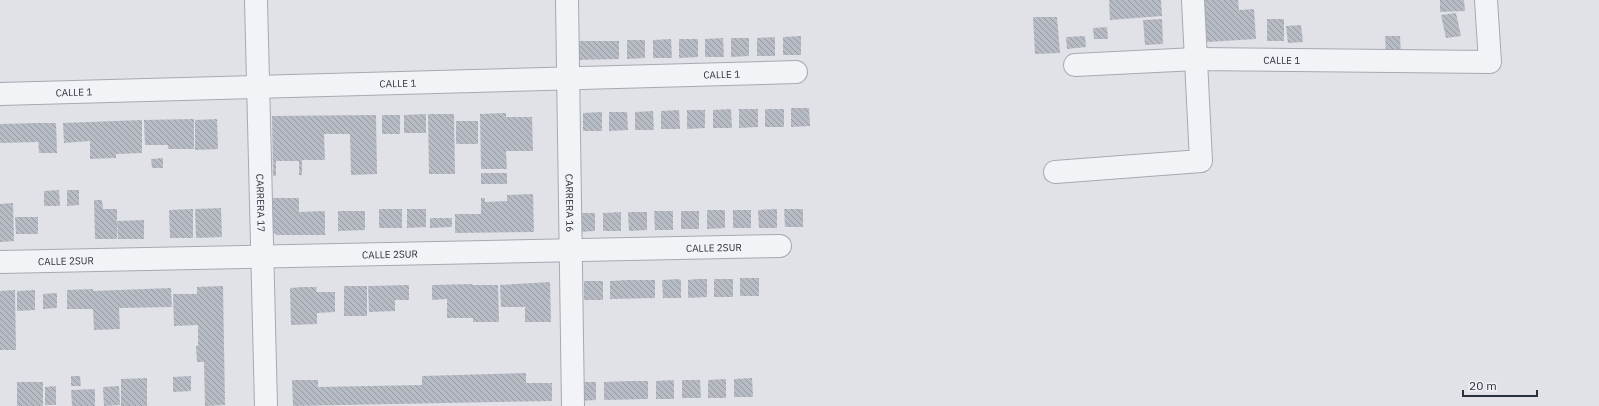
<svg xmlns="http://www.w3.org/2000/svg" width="1599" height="406" font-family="'IBM Plex Sans',sans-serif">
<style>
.building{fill:url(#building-back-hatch)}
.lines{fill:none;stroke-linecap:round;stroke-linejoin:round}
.minor-casing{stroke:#a6a9b2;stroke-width:24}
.minor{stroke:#f2f3f6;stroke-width:22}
.labels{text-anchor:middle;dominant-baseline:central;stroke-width:3.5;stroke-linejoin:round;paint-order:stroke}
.street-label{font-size:10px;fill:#2a303e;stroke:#eff1f5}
</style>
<defs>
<pattern id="building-back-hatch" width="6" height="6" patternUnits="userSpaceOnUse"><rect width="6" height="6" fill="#b7bbc4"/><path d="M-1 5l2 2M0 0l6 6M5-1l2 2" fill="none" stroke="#9598a1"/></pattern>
</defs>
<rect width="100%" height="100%" fill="#e0e2e8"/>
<g class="building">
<path d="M1109 0H1161L1162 16 1110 20Z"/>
<path d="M1204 0H1238L1239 10 1254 9 1256 39 1207 42Z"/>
<path d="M1440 0H1464L1465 11 1440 12Z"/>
<path d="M1456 13 1461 36 1446 38 1441 15Z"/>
<path d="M1033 17H1057L1060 53 1035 54Z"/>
<path d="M1162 19 1163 44 1145 45 1143 20Z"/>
<rect x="1267" y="19" width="17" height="22"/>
<path d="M1301 25 1303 42 1288 43 1286 26Z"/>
<path d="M1107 27 1108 39H1094L1093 28Z"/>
<path d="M801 36V55H783V37Z"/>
<path d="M1085 36 1086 47 1067 49 1066 37Z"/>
<path d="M1385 36H1400L1401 54 1386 55Z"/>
<path d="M775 37V56H757V38Z"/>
<path d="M723 38 724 57H705V39Z"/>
<path d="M731 38H749V56L731 57Z"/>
<path d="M671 39 672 58H653V40Z"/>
<path d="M679 39H698V57L679 58Z"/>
<path d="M627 40H645V58L627 59Z"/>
<path d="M575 41H619V59L575 60Z"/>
<path d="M791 108H809L810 126 791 127Z"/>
<path d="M731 109 732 128H713V110Z"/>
<path d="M739 109H758V127L739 128Z"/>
<rect x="765" y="109" width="19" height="18"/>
<path d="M679 110 680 129H661V111Z"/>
<path d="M687 110H705V128L687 129Z"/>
<path d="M653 111 654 130H635V112Z"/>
<path d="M602 112V131H583V113Z"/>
<path d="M609 112H627L628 130 609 131Z"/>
<path d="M506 113V117H532L533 151H506L507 169H481L480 114Z"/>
<path d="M426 114V133H404V115Z"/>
<path d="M428 114H454L455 174H429Z"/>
<path d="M376 115 377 174 351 175 350 134H324L325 160H302V175H299V161H276V176H273L272 116Z"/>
<rect x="382" y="115" width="18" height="19"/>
<path d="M194 119V149H168V145H145L144 120Z"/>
<path d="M217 119 218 149 195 150V120Z"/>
<path d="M142 120V153L116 154V158L90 159V141L64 143 63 123Z"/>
<rect x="456" y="121" width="22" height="23"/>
<path d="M38 123H56L57 153H39L38 139V142L0 143V124L38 123V134Z"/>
<path d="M163 158V168H152L151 159Z"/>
<rect x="481" y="173" width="26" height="11"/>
<path d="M59 190 60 206H44V191Z"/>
<path d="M67 190H79V205L67 206Z"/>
<path d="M533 194 534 232 455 233V214H481V198H485V202L507 201V195Z"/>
<path d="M273 198H299V212L325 211V235H277L273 232Z"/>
<path d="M94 200H102L103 209H117V239H95Z"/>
<path d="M13 203 14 241 0 242V204Z"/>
<path d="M221 208 222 237 196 238 195 209Z"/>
<path d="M193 209V238H170L169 210Z"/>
<rect x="379" y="209" width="23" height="19"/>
<path d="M407 209H426V227L407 228Z"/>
<path d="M777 209V228H759L758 210Z"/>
<path d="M784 209H803V227H785Z"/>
<path d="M707 210H725V228L707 229Z"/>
<rect x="733" y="210" width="18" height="18"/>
<path d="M338 211H365V230L338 231Z"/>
<path d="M654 211H673V230H655Z"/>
<rect x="681" y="211" width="18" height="18"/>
<path d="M621 212V231H603V213Z"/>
<path d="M628 212H647V230L629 231Z"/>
<path d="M577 213H595V231L577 232Z"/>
<path d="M15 217H38V234H16Z"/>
<path d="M430 218H452V227L430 228Z"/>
<path d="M144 220V239H118L117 221Z"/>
<rect x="740" y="278" width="19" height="18"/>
<path d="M678 279 681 280V298H663L662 280Z"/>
<path d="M696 279H707V297L688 298V280Z"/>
<rect x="714" y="279" width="19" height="18"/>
<path d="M628 280H655V298L610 299V281Z"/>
<rect x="584" y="281" width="19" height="19"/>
<path d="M550 282 551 322H525V307H501L500 285Z"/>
<path d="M473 284 472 285H498L499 322H473V318H447V299L432 300V285Z"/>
<path d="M407 285H409V300H395V311L369 312 368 286Z"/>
<path d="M223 286 225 405 205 406 204 362H197L196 346H198V325L174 326 173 294H197V287Z"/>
<rect x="344" y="286" width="23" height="30"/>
<path d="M303 287H317L316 292H335V312L317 313V324L291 325 290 288Z"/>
<path d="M171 288 172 307 119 308 120 329 94 330 93 309H67V290L93 289V291Z"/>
<path d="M15 290 16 350H0V291Z"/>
<path d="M35 290V310L17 311V291Z"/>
<path d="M57 293V308L43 309V294Z"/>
<path d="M526 373V383H552V401L293 406 292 380H318V387L422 385V376Z"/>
<path d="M71 376H80L81 386H71Z"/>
<path d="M191 376V391L173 392V377Z"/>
<path d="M147 378V406H121V379Z"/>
<path d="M752 378 753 397H734V379Z"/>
<path d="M726 379V398H708V380Z"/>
<path d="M674 380V399H656V381Z"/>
<path d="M682 380H700L701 398H682Z"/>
<path d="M630 381H648V399L604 400V382Z"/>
<rect x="17" y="382" width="26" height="24"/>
<path d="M578 382H596V400L578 401Z"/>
<path d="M56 386V405H45V387Z"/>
<path d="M119 386 120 405 104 406 103 387Z"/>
<path d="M95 389V406H72L71 390Z"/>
</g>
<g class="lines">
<defs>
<g id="minor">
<path id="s1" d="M256 0 266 406"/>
<path id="s2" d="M567 0 573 406"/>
<path id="s3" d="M1075 65 1196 59 1490 62 1486 0"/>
<path id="s4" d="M0 94 796 72"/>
<path d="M1055 172 1201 161 1193 0"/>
<path id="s5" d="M0 262 780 246"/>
</g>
</defs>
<use href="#minor" class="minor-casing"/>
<use href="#minor" class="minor"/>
</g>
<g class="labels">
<g class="street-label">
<text stroke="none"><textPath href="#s3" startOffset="207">CALLE 1</textPath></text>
<text stroke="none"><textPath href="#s4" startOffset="722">CALLE 1</textPath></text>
<text stroke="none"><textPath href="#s4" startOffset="398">CALLE 1</textPath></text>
<text stroke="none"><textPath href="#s4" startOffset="74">CALLE 1</textPath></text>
<text stroke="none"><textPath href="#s1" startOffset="203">CARRERA 17</textPath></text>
<text stroke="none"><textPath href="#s2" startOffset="203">CARRERA 16</textPath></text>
<text stroke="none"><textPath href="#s5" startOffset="714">CALLE 2SUR</textPath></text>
<text stroke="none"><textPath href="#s5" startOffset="390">CALLE 2SUR</textPath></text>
<text stroke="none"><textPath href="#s5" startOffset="66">CALLE 2SUR</textPath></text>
</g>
</g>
<path d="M1463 390v6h74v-6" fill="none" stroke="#2a303e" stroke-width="2"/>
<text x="1469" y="390" font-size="12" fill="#2a303e" stroke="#eff1f5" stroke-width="3" paint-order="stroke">20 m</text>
</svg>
